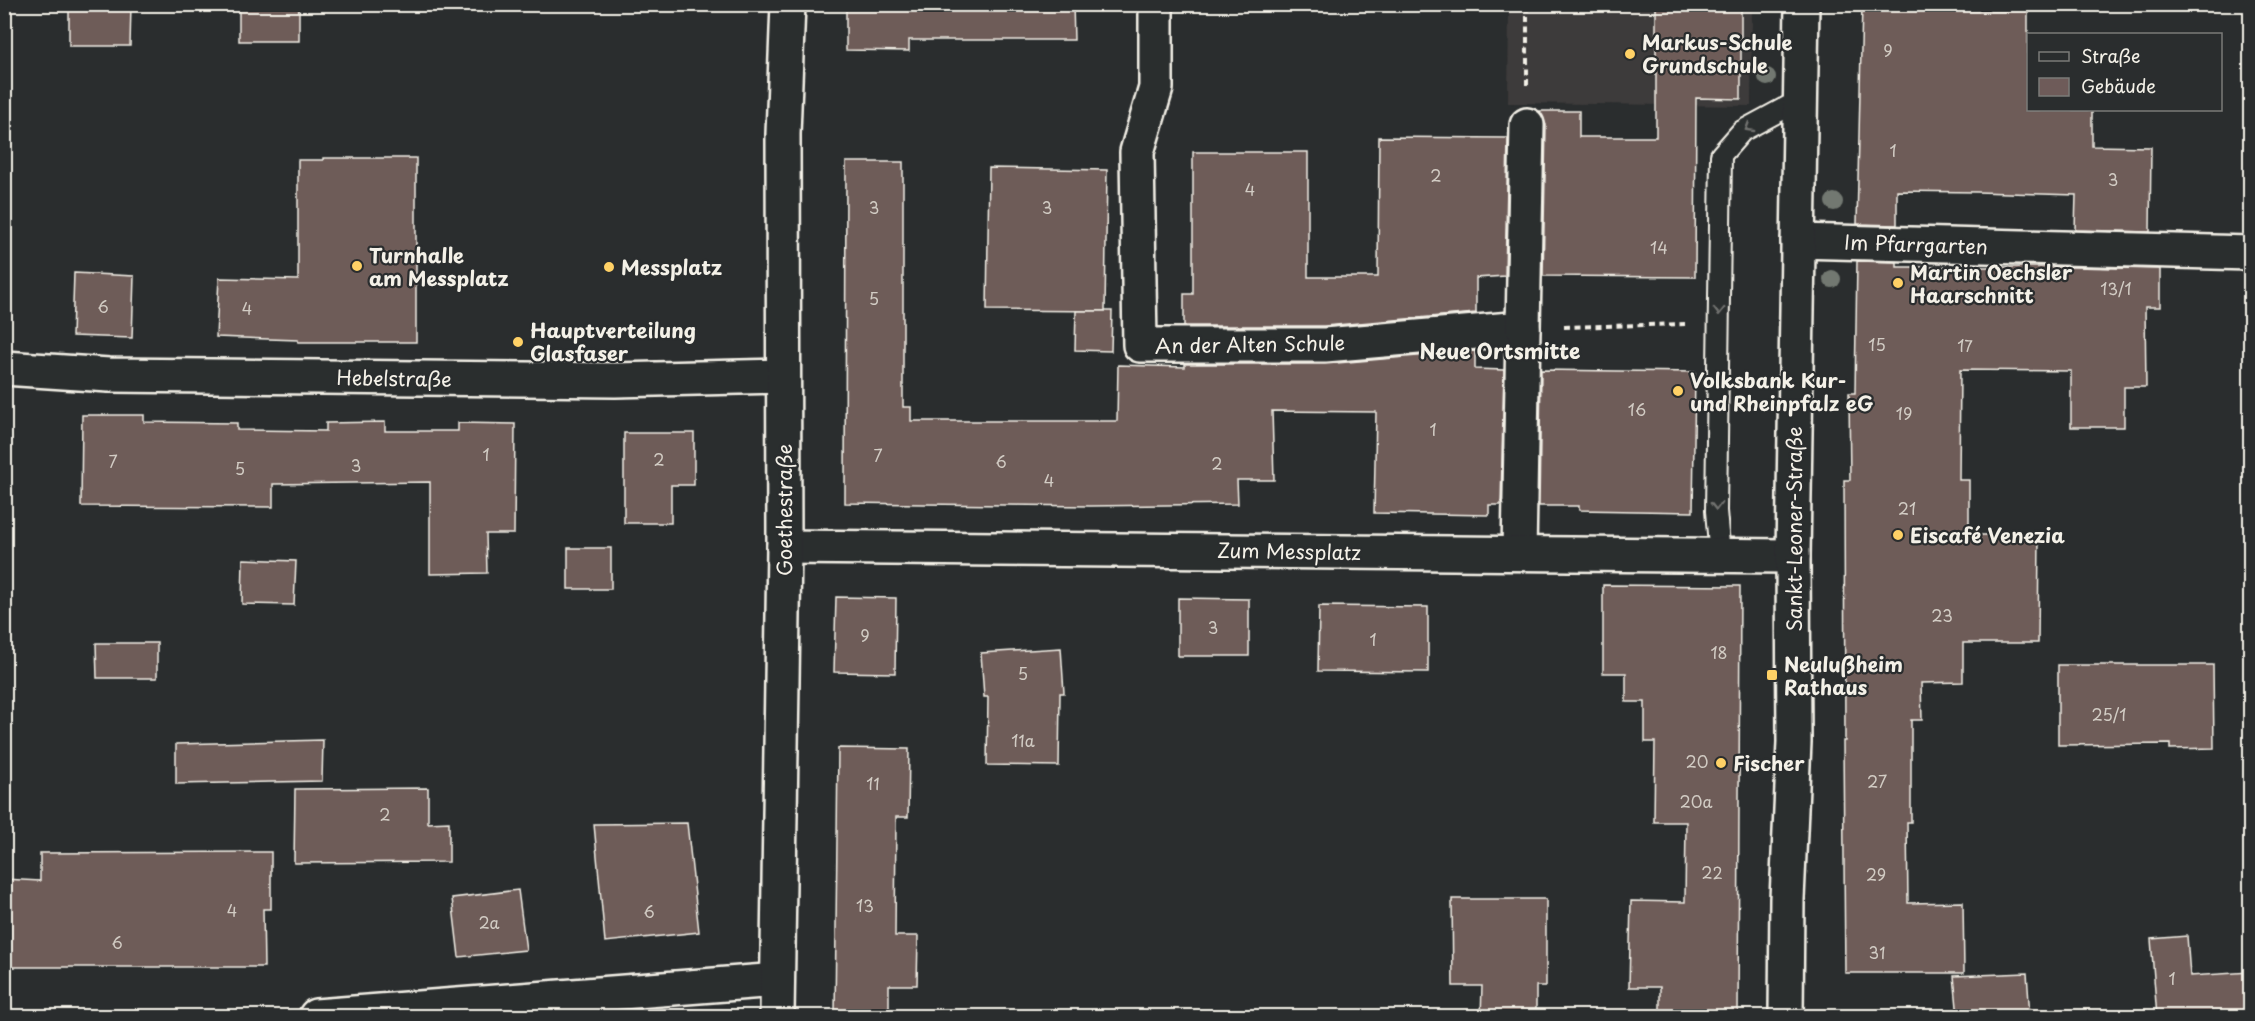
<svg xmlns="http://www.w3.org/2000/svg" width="2255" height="1021" font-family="'Playpen Sans',sans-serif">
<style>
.built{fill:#3e3b3b}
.building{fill:#6e5b59;stroke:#f4f1e8;stroke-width:1.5}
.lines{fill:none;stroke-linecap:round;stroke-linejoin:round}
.service-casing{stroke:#f4f1e8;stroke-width:24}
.minor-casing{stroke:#f4f1e8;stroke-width:38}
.tertiary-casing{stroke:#f4f1e8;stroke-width:38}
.path{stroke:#f4f1e8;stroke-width:4;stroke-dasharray:6 4.5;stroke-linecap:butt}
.service{stroke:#2a2d2e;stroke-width:20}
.minor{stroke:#2a2d2e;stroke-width:33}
.tertiary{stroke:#2a2d2e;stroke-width:33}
.tree{fill:#727871}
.oneway{stroke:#71726f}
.poi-dot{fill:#ffd166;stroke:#2a2d2e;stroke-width:2}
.labels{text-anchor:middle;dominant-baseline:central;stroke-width:4.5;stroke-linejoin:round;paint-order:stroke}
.number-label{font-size:16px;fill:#d2ccc4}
.poi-label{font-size:20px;font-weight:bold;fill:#f4f1e8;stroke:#2a2d2e;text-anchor:start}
.street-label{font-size:20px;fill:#f4f1e8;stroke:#2a2d2e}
.neighbourhood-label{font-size:21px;font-weight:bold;fill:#f4f1e8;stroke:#2a2d2e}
</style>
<rect width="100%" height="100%" fill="#2a2d2e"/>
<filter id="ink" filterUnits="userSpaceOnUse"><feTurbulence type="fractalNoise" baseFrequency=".0167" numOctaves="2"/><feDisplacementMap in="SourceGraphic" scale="12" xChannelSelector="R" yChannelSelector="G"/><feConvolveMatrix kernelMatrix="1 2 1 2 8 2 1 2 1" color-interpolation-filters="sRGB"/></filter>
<g filter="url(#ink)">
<path class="built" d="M1509 5H1752L1751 106 1508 103Z"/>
<g class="building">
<path d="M69 4H131L130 46H69Z"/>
<rect x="239" y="4" width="60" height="37"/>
<path d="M846 4H1073L1074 40H909V51L846 50Z"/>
<path d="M1656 4H1741V99L1696 98 1695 277 1543 276 1546 125 1540 111H1579V137H1656Z"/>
<path d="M1862 4H1947L1946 10 2028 11V110H2092V146L2151 147 2150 232 2075 230 2076 195 1977 192 1897 191V225L1857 224Z"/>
<path d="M1379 137 1508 138 1505 276 1476 278V313L1324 326H1184V294H1193V152H1308V277H1378Z"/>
<path d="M323 158H416V342H298V340L216 337 219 278 298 280V160H323Z"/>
<path d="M846 162H903V407H911V421H1117L1118 365 1185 367V364H1325L1475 351V369L1504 370 1501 505H1489V515L1374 513 1376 412 1272 411 1274 480H1237L1238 504 1090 506 845 503Z"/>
<path d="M989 168 1107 170 1105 311 987 310Z"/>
<path d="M1857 261 1897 262V267H2074L2160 269V307H2145L2146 387H2124V427H2071V371L1960 370 1959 480H1969V535H2039L2038 643H1963V682L1921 683 1922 720H1911V822H1907L1908 903 1963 902 1964 973H1845L1843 741H1845L1844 480H1850L1849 393H1855Z"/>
<path d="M74 273 134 276 132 338 72 336Z"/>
<path d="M1076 311H1112L1111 351 1075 350Z"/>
<path d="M1541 370 1695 372 1693 512 1579 510V506H1539Z"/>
<path d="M82 415H144V422L237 423V430L326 431V423L385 422V431H458V423L515 424 514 534H486L487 573 430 574V482L273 484V507L81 506Z"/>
<path d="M624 433H694V485H671V523H624Z"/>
<rect x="568" y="548" width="43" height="41"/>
<path d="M243 559 296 561 294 605 242 604Z"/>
<path d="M1603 585 1740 586 1738 1017H1660V987H1629L1631 901 1685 902 1686 822H1654L1655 742H1645V702H1626V673H1603Z"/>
<path d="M836 597 896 598 895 673 834 672Z"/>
<path d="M1178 598 1249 599V656H1178Z"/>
<path d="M1319 606 1428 607V672L1318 671Z"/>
<path d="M96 643H157V678H97Z"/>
<path d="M1061 648 1064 693H1060L1059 766 987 765 988 697H984L981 653Z"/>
<path d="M2058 665H2213L2214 748 2170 749V744L2058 745Z"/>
<path d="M323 740 322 781 176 784V744Z"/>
<path d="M838 748 909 749 908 817H896L895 936H918L917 985H889V1017H835Z"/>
<path d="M428 788V823L449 822V862L294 863 295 789Z"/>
<path d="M687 823 699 932 605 942 594 824Z"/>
<path d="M271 852V909H263L264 967H4V879L40 881V853Z"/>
<path d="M518 890 526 950 459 957 452 898Z"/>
<path d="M1452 899H1546V986H1536V1017H1481L1482 986H1453Z"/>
<path d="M2187 936 2190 976 2250 972V1017H2157L2151 939Z"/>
<path d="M2027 973 2030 1017H1958L1954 976Z"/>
</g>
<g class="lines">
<defs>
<path id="service" d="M1720 556 1716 511 1721 155 1742 131 1800 100"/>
<g id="minor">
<path d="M1156 4V88L1137 152 1140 345H1325L1523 328 1519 553"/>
<path d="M1798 241 2250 253"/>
<path d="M1523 328 1527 125"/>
<path d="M4 368 109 375 615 380 783 376"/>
<path d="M784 547 1793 556"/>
<path d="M316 1016 777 980"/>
<path d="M777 1016 784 547 783 134 788 4"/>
</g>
<path id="tertiary" d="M1786 1016 1787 899 1794 742 1793 556 1802 4"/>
</defs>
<use href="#service" class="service-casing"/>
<use href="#minor" class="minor-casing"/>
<use href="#tertiary" class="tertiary-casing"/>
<g class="path">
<path d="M1527 85V4"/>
<path d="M1564 327 1685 324"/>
</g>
<use href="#service" class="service"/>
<use href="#minor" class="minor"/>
<use href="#tertiary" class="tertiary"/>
</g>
<g class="tree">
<circle cx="1767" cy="77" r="9"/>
<circle cx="1834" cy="202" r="9"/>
<circle cx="1832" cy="279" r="9"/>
</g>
<defs><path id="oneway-chevron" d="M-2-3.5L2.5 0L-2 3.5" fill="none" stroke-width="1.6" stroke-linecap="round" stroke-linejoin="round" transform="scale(1.5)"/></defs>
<g class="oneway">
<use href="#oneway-chevron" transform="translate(1749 128) rotate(149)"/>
<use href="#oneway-chevron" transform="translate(1719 311) rotate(91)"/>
<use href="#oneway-chevron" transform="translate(1716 506) rotate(89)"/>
</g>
</g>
<g class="poi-dot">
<circle cx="1630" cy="54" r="6"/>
<circle cx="357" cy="266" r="6"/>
<circle cx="609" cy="267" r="6"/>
<circle cx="1898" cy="283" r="6"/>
<circle cx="518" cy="342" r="6"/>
<circle cx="1678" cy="391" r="6"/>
<circle cx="1898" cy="535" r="6"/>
<rect x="1766" y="669" width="12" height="12" rx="3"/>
<circle cx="1721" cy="763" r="6"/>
</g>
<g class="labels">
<g class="number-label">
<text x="1888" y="50">9</text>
<text x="1893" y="150">1</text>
<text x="1436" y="175">2</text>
<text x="2113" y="179">3</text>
<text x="1250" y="189">4</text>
<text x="874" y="207">3</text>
<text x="1047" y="207">3</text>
<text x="1659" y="247">14</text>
<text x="2116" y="288">13/1</text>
<text x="874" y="298">5</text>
<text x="103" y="306">6</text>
<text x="247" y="308">4</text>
<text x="1877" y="344">15</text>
<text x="1965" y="345">17</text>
<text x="1637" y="409">16</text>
<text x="1904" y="413">19</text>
<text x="1433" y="429">1</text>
<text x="486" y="454">1</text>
<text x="878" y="455">7</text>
<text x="659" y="459">2</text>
<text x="113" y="461">7</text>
<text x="1001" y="461">6</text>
<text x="1217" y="463">2</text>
<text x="356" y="465">3</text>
<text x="240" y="468">5</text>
<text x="1049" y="480">4</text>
<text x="1907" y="508">21</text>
<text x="1942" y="615">23</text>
<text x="1213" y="627">3</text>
<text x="865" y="635">9</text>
<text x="1373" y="639">1</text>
<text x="1719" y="652">18</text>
<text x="1023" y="673">5</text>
<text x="2109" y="714">25/1</text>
<text x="1023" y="740">11a</text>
<text x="1697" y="761">20</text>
<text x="1877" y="781">27</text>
<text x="873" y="783">11</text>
<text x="1696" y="801">20a</text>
<text x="385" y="814">2</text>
<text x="1712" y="872">22</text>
<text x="1876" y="874">29</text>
<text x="865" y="905">13</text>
<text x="232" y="910">4</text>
<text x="649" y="911">6</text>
<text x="489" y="922">2a</text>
<text x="117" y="942">6</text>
<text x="1877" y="952">31</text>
<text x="2172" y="978">1</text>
</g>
<g class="poi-label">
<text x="1642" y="42">Markus-Schule<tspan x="1642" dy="23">Grundschule</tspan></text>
<text x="369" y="255">Turnhalle<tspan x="369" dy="23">am Messplatz</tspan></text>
<text x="621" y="267">Messplatz</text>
<text x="1910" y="272">Martin Oechsler<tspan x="1910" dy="23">Haarschnitt</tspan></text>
<text x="530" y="330">Hauptverteilung<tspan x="530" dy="23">Glasfaser</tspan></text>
<text x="1690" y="380">Volksbank Kur-<tspan x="1690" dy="23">und Rheinpfalz eG</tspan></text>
<text x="1910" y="535">Eiscafé Venezia</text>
<text x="1784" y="664">Neulußheim<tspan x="1784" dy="23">Rathaus</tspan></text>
<text x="1733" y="763">Fischer</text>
</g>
<g class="street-label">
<text transform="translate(1916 244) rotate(2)">Im Pfarrgarten</text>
<text transform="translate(1250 344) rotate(-1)">An der Alten Schule</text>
<text transform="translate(394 378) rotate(1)">Hebelstraße</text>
<text transform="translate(784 510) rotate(-90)">Goethestraße</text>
<text transform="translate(1794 529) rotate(-90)">Sankt-Leoner-Straße</text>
<text transform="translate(1289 551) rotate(1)">Zum Messplatz</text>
</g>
<g class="neighbourhood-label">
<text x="1500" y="350">Neue Ortsmitte</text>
</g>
</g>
<rect width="2255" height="1021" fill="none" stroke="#2a2d2e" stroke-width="24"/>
<rect x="12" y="12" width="2231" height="997" fill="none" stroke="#f4f1e8" stroke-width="2" filter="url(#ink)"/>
<rect x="2027" y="33" width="195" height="78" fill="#2a2d2e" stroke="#7b7b78" stroke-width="1.5"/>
<rect x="2039" y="52" width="30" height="9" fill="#2a2d2e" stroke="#7b7b78" stroke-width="1.5"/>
<text x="2081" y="63" font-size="18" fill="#f4f1e8">Straße</text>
<rect x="2039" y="78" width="30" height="18" fill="#6e5b59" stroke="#7b7b78" stroke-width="1.5"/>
<text x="2081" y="93" font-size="18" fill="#f4f1e8">Gebäude</text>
</svg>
